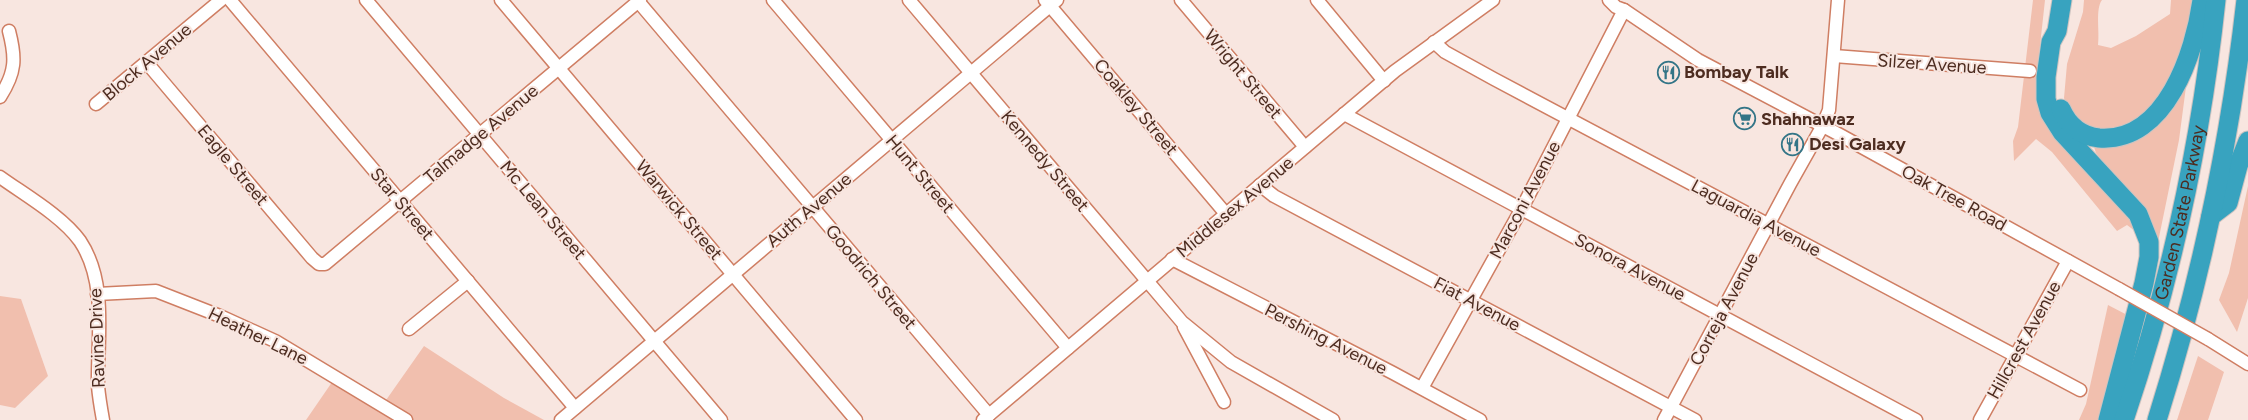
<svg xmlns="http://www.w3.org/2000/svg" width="2248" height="420" font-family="Figtree,sans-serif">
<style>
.green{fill:#f1bfae}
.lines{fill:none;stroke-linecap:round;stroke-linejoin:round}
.minor-casing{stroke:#cf7e63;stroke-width:15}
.highway-casing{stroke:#cdc4c1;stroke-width:21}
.minor{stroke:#fff;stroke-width:12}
.highway{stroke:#38a3bf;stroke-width:19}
.minor-bridge-casing{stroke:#cf7e63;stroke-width:15;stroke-linecap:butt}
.minor-bridge{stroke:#fff;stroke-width:12}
.labels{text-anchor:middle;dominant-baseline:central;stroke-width:4;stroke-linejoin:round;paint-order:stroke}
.street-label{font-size:18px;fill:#4d2c20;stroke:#f8e6e0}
.poi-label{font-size:18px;font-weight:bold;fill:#4d2c20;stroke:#f8e6e0;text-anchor:start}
</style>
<rect width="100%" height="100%" fill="#f8e6e0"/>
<g class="green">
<path d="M2033 0H2045L2038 64 2040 92 2127 211 2135 231 2127 225 2117 231 2052 152 2036 139 2014 161 2013 141 2018 127Z"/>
<path d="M2084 0H2102C2095 9 2100 32 2098 45L2111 48 2136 36 2170 14 2171 0H2193L2186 44 2157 102 2131 125 2101 131 2081 124 2067 107 2064 98 2067 64 2083 12Z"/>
<path d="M2187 79 2179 140 2157 247 2117 179 2096 153 2094 147 2105 144Z"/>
<path d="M2248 186V298L2237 332 2219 300 2229 273Z"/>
<path d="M0 296 21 299 48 376 15 408 0 405Z"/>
<path d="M2108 305 2133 318 2101 420H2079L2086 404Z"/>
<path d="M424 346 504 398 544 420H409L398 412 392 420H306L339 372 384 403Z"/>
<path d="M2198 356 2224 372 2208 420H2177Z"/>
</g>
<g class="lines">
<defs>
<g id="minor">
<path d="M230 0 575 408"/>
<path d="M366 0 721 420"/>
<path d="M501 0 856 420"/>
<path d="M637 0 989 415"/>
<path d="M773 0 1068 348"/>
<path d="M909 0 1182 322 1231 362 1333 420"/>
<path d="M1045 0 1226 214"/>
<path d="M1181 0 1305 147"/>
<path d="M1317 0 1384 81"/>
<path d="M1609 0 1616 7 1624 10 1698 60 1840 135 2119 289"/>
<path d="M1434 42 1445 52 1494 79 2080 390"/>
<path d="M1834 56 2030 71"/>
<path d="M147 63 312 258 319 264H325L640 0"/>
<path d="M0 97C16 72 16 58 9 31"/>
<path d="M96 104 221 0"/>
<path d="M1344 114 1916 420"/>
<path d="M0 177C25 195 62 216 80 241 108 283 97 339 98 386 99 397 101 409 103 420"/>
<path d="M1260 185 1274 196 1695 420"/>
<path d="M1172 259 1393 373 1480 420"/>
<path d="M97 294 156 291 220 316 275 341 406 420"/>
<path d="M1184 327 1224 402"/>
<path d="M409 329 468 281"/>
<path d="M2208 339 2248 364"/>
<path d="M1422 388 1521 210 1624 10"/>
<path d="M561 420 1057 0"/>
<path d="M983 420 1395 71 1493 0"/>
<path d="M1664 420 1790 184 1822 127 1829 110 1838 0"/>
<path d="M1980 420 2068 261"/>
</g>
<g id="highway">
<path d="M2062 0 2057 31 2051 42 2046 77V99L2050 113 2062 132 2138 214 2149 242V257L2144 283 2108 420"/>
<path d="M2061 109C2068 125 2081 136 2099 138 2166 143 2195 52 2202 0"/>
<path d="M2211 216 2228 203 2238 166 2248 141"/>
<path id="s1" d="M2124 420C2170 284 2201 143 2216 0"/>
<path d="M2157 420C2200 283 2230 143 2246 0"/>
</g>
</defs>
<use href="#minor" class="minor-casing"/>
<use href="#highway" class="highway-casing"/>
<use href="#minor" class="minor"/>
<use href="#highway" class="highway"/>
<defs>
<path id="minor-bridge" d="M2119 289 2208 339"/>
</defs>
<use href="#minor-bridge" class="minor-bridge-casing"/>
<use href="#minor-bridge" class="minor-bridge"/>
</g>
<defs>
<symbol id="restaurant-ring" viewBox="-11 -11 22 22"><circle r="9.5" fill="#f8e6e0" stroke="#337587" stroke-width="1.5"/><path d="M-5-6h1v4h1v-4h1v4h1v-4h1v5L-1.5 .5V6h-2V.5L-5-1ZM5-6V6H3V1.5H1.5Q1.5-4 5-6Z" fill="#337587"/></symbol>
<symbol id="supermarket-ring" viewBox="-11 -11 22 22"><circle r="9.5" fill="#f8e6e0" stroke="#337587" stroke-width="1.5"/><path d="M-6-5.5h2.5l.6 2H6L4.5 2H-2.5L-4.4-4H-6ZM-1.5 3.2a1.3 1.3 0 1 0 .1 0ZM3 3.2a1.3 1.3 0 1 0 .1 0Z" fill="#337587"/></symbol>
</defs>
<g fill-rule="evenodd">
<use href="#restaurant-ring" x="1656" y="60" width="25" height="25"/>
<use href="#supermarket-ring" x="1732" y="106" width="25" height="25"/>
<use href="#restaurant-ring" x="1780" y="132" width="25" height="25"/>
</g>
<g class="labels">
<g class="street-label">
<text transform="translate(147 62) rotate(-40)">Block Avenue</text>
<text transform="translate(1932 64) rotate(4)">Silzer Avenue</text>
<text transform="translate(1243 74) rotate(50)">Wright Street</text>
<text transform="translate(1136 107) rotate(50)">Coakley Street</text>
<text transform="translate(481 134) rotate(-40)">Talmadge Avenue</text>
<text transform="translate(1045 161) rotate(50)">Kennedy Street</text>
<text transform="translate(233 165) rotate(50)">Eagle Street</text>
<text transform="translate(920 174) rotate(50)">Hunt Street</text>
<text transform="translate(1954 198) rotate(29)">Oak Tree Road</text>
<text transform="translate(1525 200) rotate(-62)">Marconi Avenue</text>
<text transform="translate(402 204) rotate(50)">Star Street</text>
<text transform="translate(1235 207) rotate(-40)">Middlesex Avenue</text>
<text transform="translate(543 210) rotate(50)">Mc Lean Street</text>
<text transform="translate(679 210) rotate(50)">Warwick Street</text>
<text transform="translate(809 210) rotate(-40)">Auth Avenue</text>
<text stroke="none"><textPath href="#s1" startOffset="215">Garden State Parkway</textPath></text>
<text transform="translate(1756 218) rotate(28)">Laguardia Avenue</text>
<text transform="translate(1630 267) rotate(28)">Sonora Avenue</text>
<text transform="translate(871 277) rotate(50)">Goodrich Street</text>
<text transform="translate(1477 304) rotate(28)">Fiat Avenue</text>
<text transform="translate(1724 309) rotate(-62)">Correja Avenue</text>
<text transform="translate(258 336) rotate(26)">Heather Lane</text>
<text transform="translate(97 338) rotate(-92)">Ravine Drive</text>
<text transform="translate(1326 339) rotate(27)">Pershing Avenue</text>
<text transform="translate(2024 340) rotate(-61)">Hillcrest Avenue</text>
</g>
<g class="poi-label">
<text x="1684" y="72">Bombay Talk</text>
<text x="1761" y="119">Shahnawaz</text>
<text x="1809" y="144">Desi Galaxy</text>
</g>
</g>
</svg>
